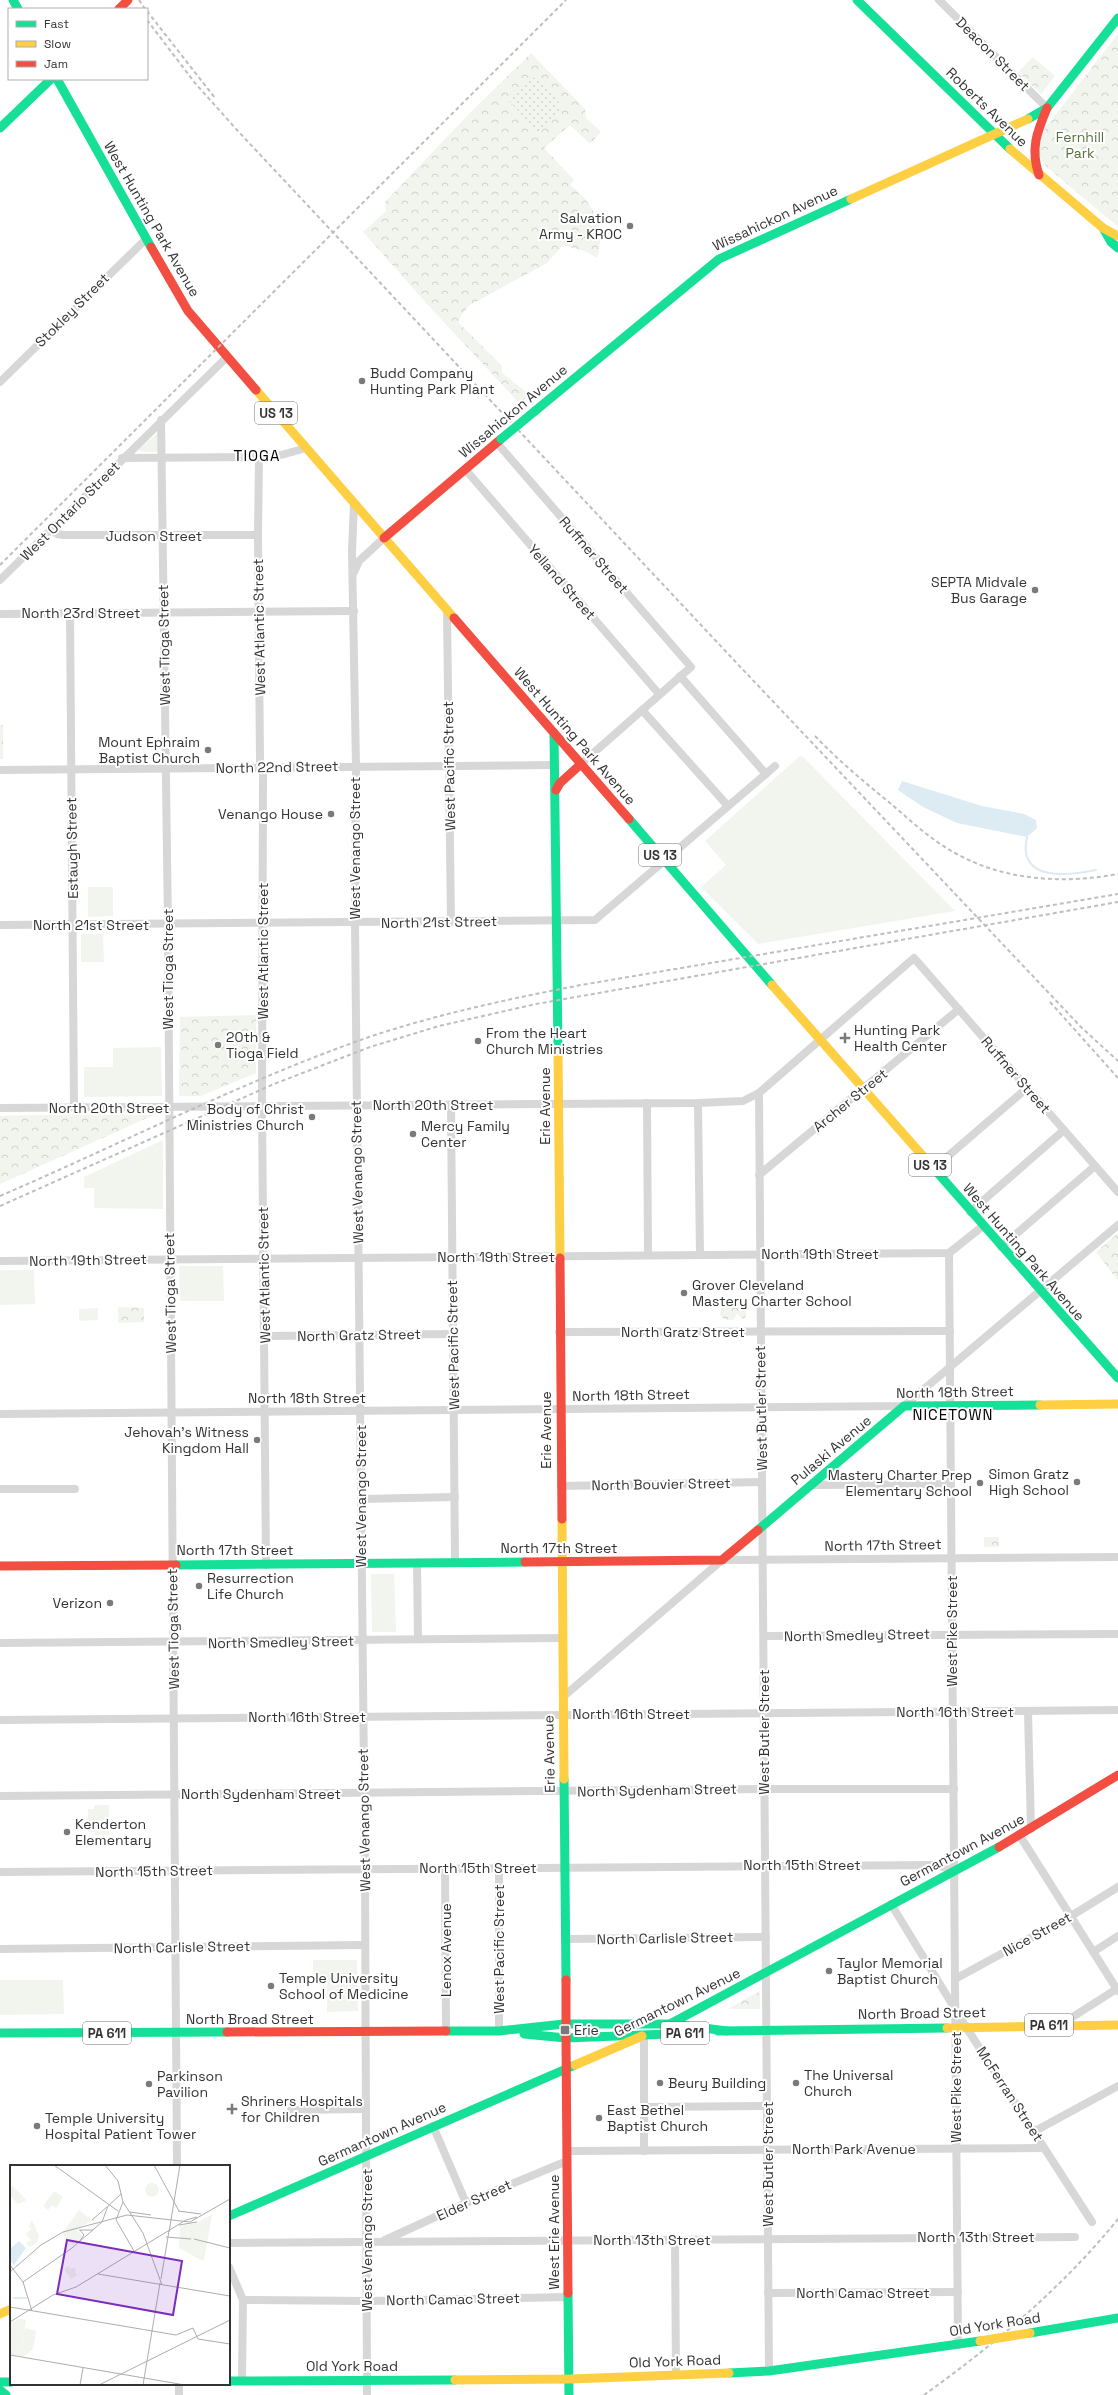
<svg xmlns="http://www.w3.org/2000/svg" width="1118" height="2395" font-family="'Space Grotesk',sans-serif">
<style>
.grass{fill:#f1f5ed}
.forest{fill:url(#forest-crowns)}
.garden{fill:url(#garden-dots)}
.water{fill:#ddebf3}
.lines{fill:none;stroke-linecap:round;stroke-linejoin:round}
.stream{stroke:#ddebf3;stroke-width:2}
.street{stroke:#d7d7d7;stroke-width:8}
.fast{stroke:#16e098;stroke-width:9}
.slow{stroke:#ffcf43;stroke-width:9}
.jam{stroke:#f24e42;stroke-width:9}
.rail{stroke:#bebebe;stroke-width:2;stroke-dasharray:4 3;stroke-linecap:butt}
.fast-bridge{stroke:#16e098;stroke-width:9}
.slow-bridge{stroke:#ffcf43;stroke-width:9}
.poi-dot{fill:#7a7a7a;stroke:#fff;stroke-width:1.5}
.labels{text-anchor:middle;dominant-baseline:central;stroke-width:4;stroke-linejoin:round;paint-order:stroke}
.shield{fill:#fff;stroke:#707070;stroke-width:1}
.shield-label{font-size:13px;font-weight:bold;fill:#333}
.street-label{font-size:14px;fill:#333;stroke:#fff}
.park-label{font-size:14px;fill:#56703f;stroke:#fff}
.poi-label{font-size:14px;fill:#333;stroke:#fff;text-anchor:start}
.neighbourhood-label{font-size:15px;letter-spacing:1px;fill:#000;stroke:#fff}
.inset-river{fill:none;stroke:#ddebf3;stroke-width:2}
.inset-road{fill:none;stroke:#adadad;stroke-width:1}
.view{fill:#7b2cbf;fill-opacity:0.15;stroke:#7b2cbf;stroke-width:2}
.inset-edge{fill:none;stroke:#333;stroke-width:2}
</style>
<defs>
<pattern id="forest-crowns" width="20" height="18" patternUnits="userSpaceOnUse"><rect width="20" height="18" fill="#f1f5ed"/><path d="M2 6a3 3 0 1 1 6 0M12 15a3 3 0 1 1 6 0" fill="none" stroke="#cfd2cc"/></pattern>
<pattern id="garden-dots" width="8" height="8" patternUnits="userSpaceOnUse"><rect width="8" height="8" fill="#f1f5ed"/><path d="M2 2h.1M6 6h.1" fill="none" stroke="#cfd2cc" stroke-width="1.8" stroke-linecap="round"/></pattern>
</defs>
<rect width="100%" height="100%" fill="#fff"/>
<g class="grass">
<path d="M160 431V452H144L138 450Z"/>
<path d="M801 755 955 911 758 944 701 887 726 865 705 841Z"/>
<path d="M88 887H113V916L88 917Z"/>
<path d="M81 934H103L104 962H81Z"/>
<path d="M161 1047 162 1096 84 1097V1067H113V1048Z"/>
<path d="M163 1140V1209L94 1208V1188H84V1177Z"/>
<path d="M179 1266H223L224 1301H180Z"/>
<path d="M0 1270H34L35 1304 0 1305Z"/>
<path d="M98 1308V1320L79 1321V1309Z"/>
<path d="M371 1574H394L396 1632H372Z"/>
<path d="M94 1805H109V1835H95V1832H88V1809H94Z"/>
<path d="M313 1960H357L358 2011 327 2012V1978H313Z"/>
<path d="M0 1980H63L64 2014 0 2015Z"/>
</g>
<g class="forest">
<path d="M1118 34V227L1047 167C1036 156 1038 146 1042 132Z"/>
<path d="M531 53 585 109 586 118 601 132 590 144 570 125 544 148 574 180 570 185C595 204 606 228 597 258L587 252 563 245 547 263 470 305 462 314 458 322 502 366V373L529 394 520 404 427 304 363 232 386 211 385 202 467 116Z"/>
<path d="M1033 57 1055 76 1041 94 1018 72Z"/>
<rect x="0" y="725" width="3" height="34"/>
<path d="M256 1015V1073L201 1096H179L180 1017Z"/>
<path d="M35 1115H154L0 1184V1116Z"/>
<path d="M1118 1233V1281L1096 1252Z"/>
<path d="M738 1303 746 1310V1317L743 1319 737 1314 733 1320 724 1319 720 1315 721 1306 730 1308Z"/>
<path d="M118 1307 144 1308V1322L118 1323Z"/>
<rect x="984" y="1537" width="15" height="10"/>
<path d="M760 1991V2009H728Z"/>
</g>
<path class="garden" d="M532 77 545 82 563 109 538 134 507 98 522 83Z"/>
<path class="water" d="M902 781 982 806 1024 814 1036 820 1037 828 1027 837 957 823 923 807 898 790Z"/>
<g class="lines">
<path class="stream" d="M1027 837C1026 842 1025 848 1026 852 1030 882 1076 874 1096 870"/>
<g class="street">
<path d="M939 0 1047 108"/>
<path d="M0 382 146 239"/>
<path d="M161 420 168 925 177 2166"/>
<path d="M497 443 691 667 581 764"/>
<path d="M259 457 258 535 260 761 263 774 262 1106 266 1565"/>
<path d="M122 458 274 457 306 448"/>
<path d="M465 469 659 694"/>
<path d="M354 504 352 552 356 766 355 923 365 1868 367 2395"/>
<path d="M52 530 57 534 63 535H258"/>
<path d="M354 572 359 561 384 538"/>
<path d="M0 580 227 357"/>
<path d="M447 611 451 922"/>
<path d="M70 613 74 1107"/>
<path d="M0 614 354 611"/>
<path d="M680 676 766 774"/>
<path d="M642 710 728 806"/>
<path d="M0 770 554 765"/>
<path d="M0 925 595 920 775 766"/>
<path d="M759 1093 769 2371"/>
<path d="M647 1103 648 1255"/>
<path d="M698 1103 700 1255"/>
<path d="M451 1104 455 1562"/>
<path d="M0 1108 698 1103 743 1101 759 1093 914 958 1118 1192"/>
<path d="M933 1169 1027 1088"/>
<path d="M759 1175 959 1009"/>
<path d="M970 1212 1064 1130"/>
<path d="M1001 1247 1095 1166"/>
<path d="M949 1253 958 2345"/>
<path d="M0 1261 949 1253 983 1226"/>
<path d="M559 1332 950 1331"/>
<path d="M265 1336 453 1334"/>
<path d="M0 1414 904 1406 1118 1225"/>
<path d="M812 1485 951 1484"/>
<path d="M561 1486 762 1482"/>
<path d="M0 1489H75"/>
<path d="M361 1499 455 1497"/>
<path d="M417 1563 418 1639"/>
<path d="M764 1636 1118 1634"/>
<path d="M0 1643 562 1638"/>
<path d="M563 1697 722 1560 1118 1557"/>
<path d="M1028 1712 1031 1829"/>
<path d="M0 1720 1118 1710"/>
<path d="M0 1796 764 1789H954"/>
<path d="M1020 1836 1118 1991"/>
<path d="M499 1867V2031"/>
<path d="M445 1868 446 2031"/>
<path d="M0 1872 937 1865 954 1871"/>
<path d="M891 1904 966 2027 1092 2222"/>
<path d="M565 1939 766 1937"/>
<path d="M0 1949 364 1945"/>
<path d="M1093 1952 1118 1936"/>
<path d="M955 1979 1071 1916 1118 1887"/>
<path d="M1060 2025 1118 1988"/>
<path d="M644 2035V2151"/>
<path d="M644 2107 767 2106"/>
<path d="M291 2110 365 2109"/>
<path d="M433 2126 466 2203"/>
<path d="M1035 2131 1118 2086"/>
<path d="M567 2151 1044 2148"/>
<path d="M385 2240 466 2203 567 2161"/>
<path d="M675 2240 676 2375"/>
<path d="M229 2243 1075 2237"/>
<path d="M229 2267 243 2300 242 2381"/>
<path d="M768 2293 958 2292"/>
<path d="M243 2300 367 2301 568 2297"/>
<path d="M179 2384V2395"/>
</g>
<g class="fast">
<path d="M13 0 18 9"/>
<path d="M857 0 1010 149"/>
<path d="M57 79 151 247"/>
<path d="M1028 119 1047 108 1118 18"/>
<path d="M0 128 51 79"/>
<path d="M1103 228 1111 242 1118 248"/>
<path d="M535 411 719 259 851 199"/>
<path d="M554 733 558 1051"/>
<path d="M629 819 772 985"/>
<path d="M936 1171 1118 1378"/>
<path d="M758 1530 904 1406 1040 1405"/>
<path d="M176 1565 525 1562"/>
<path d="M564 1779 566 1980"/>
<path d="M670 2024 999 1847"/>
<path d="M446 2031H499L564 2024H672L727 2031"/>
<path d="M718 2031 947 2028"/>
<path d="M0 2033 227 2032"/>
<path d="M524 2034 566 2038 694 2033"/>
<path d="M229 2216 575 2065"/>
<path d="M568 2293 569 2395"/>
<path d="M1030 2333 1118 2318"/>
<path d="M729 2373 769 2371 980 2341"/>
<path d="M229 2381 455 2380"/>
<path d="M0 2382H11"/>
<path d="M0 2390 6 2395"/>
</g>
<g class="slow">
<path d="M1010 149 1103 228 1118 236"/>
<path d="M851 199 1028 119"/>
<path d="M256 390 454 618"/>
<path d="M772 985 936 1171"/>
<path d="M558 1051 560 1258"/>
<path d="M1040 1405 1118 1404"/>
<path d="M562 1519 564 1779"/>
<path d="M947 2028 1118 2025"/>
<path d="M575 2065 642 2036"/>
<path d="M0 2314 11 2309"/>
<path d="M455 2380 571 2379 729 2373"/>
</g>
<g class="jam">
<path d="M119 9 128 0"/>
<path d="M1039 175C1030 149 1037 132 1047 108"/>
<path d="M151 247 188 311 256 390"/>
<path d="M384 538 501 439"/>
<path d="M454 618 629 819"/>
<path d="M556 790 560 783 581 764"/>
<path d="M560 1258 562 1519"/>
<path d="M525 1562 722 1560 758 1530"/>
<path d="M0 1566 176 1565"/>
<path d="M999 1847 1118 1775"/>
<path d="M566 1980V2038"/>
<path d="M227 2032 446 2031"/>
<path d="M566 2038 568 2293"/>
</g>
<g class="rail">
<path d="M139 0 145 9"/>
<path d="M147 11 215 98"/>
<path d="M147 20 195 83 237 130 731 657 1081 1027 1118 1061"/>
<path d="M0 565 566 0"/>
<path d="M815 736C838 760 864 782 890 803 911 821 931 840 955 853 1005 881 1063 884 1118 874"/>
<path d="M1050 1002 1118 1078"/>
<path d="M0 1196C123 1143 243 1081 369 1037 438 1014 509 999 581 985L1118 894"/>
<path d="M0 1206 274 1084 370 1047 439 1026 536 1004 1118 902"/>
<path d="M924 2395C995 2344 1063 2287 1118 2219"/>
</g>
<path class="fast-bridge" d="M501 439 535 411"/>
<path class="slow-bridge" d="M980 2341 1030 2333"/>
</g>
<g class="poi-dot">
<circle cx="630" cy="226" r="4"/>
<circle cx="362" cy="381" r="4"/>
<circle cx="1035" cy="590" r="4"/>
<circle cx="208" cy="750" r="4"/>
<circle cx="331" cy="814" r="4"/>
<path d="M843 1032h4v4h4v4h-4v4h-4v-4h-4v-4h4z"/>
<circle cx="478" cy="1041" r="4"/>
<circle cx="218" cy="1045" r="4"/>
<circle cx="312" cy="1117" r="4"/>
<circle cx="413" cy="1134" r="4"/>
<circle cx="684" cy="1293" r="4"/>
<circle cx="257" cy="1440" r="4"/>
<circle cx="1077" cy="1482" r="4"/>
<circle cx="980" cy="1483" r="4"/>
<circle cx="199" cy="1586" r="4"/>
<circle cx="110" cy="1603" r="4"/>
<circle cx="67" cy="1832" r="4"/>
<circle cx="829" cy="1971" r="4"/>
<circle cx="271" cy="1986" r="4"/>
<rect x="560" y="2025" width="10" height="10" rx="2"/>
<circle cx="660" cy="2083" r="4"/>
<circle cx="796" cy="2083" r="4"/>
<circle cx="149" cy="2084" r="4"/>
<path d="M230 2103h4v4h4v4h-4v4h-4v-4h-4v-4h4z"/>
<circle cx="599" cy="2118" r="4"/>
<circle cx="37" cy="2126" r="4"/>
</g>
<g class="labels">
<g class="shield">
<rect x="255" y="402" width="42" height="22" rx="3"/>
<rect x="639" y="844" width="42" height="22" rx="3"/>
<rect x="909" y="1154" width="42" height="22" rx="3"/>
<rect x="1025" y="2014" width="48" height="22" rx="3"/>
<rect x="83" y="2022" width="48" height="22" rx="3"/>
<rect x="661" y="2022" width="48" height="22" rx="3"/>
</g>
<g class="shield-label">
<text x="276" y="413">US 13</text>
<text x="660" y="855">US 13</text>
<text x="930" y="1165">US 13</text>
<text x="1049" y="2025">PA 611</text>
<text x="107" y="2033">PA 611</text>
<text x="685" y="2033">PA 611</text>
</g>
<g class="street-label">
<text transform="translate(993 54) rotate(45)">Deacon Street</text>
<text transform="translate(987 107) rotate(44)">Roberts Avenue</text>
<text transform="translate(775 218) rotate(-25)">Wissahickon Avenue</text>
<text transform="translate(152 219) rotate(60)">West Hunting Park Avenue</text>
<text transform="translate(72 310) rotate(-45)">Stokley Street</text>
<text transform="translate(513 411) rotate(-40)">Wissahickon Avenue</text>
<text transform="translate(70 511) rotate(-45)">West Ontario Street</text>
<text x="154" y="536">Judson Street</text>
<text transform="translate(594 555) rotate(49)">Ruffner Street</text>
<text transform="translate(562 582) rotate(49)">Yelland Street</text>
<text x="81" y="613">North 23rd Street</text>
<text transform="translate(259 627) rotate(-91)">West Atlantic Street</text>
<text transform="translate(164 645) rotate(-91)">West Tioga Street</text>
<text transform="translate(575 736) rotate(49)">West Hunting Park Avenue</text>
<text transform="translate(449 766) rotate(-91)">West Pacific Street</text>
<text transform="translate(277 767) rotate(-1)">North 22nd Street</text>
<text transform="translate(72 848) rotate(-91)">Estaugh Street</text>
<text transform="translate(355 848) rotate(-90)">West Venango Street</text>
<text transform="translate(439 922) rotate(-1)">North 21st Street</text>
<text x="91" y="925">North 21st Street</text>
<text transform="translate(263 951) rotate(-90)">West Atlantic Street</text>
<text transform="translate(168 969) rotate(-90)">West Tioga Street</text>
<text transform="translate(1016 1075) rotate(49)">Ruffner Street</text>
<text transform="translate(850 1100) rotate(-39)">Archer Street</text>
<text x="433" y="1105">North 20th Street</text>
<text transform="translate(545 1106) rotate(-90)">Erie Avenue</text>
<text x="109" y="1108">North 20th Street</text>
<text transform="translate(357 1172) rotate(-91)">West Venango Street</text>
<text transform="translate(1024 1252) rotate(49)">West Hunting Park Avenue</text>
<text x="820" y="1254">North 19th Street</text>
<text x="496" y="1257">North 19th Street</text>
<text transform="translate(88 1260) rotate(-1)">North 19th Street</text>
<text transform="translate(264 1275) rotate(-91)">West Atlantic Street</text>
<text transform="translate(170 1293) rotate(-91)">West Tioga Street</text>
<text x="683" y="1332">North Gratz Street</text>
<text transform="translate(359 1335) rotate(-1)">North Gratz Street</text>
<text transform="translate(453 1345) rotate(-91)">West Pacific Street</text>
<text transform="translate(955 1392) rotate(-1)">North 18th Street</text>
<text transform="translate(631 1395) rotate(-1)">North 18th Street</text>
<text x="307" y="1398">North 18th Street</text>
<text transform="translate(761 1408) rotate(-91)">West Butler Street</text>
<text transform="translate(546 1430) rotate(-90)">Erie Avenue</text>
<text transform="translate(831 1450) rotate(-40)">Pulaski Avenue</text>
<text transform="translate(661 1484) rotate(-1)">North Bouvier Street</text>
<text transform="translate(361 1496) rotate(-90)">West Venango Street</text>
<text transform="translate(883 1545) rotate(-1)">North 17th Street</text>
<text x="559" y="1548">North 17th Street</text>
<text x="235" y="1550">North 17th Street</text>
<text transform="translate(173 1629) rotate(-91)">West Tioga Street</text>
<text transform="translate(952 1631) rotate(-90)">West Pike Street</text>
<text transform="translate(857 1635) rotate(-1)">North Smedley Street</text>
<text transform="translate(281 1642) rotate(-1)">North Smedley Street</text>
<text x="955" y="1712">North 16th Street</text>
<text x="631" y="1714">North 16th Street</text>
<text x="307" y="1717">North 16th Street</text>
<text transform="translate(764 1732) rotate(-90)">West Butler Street</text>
<text transform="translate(549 1754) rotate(-91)">Erie Avenue</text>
<text transform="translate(657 1790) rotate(-1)">North Sydenham Street</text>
<text x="261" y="1794">North Sydenham Street</text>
<text transform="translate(364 1820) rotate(-91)">West Venango Street</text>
<text transform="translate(962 1850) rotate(-28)">Germantown Avenue</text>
<text x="802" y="1865">North 15th Street</text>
<text x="478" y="1868">North 15th Street</text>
<text transform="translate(154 1871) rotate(-1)">North 15th Street</text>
<text transform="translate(1037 1934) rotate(-29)">Nice Street</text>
<text transform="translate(665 1938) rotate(-1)">North Carlisle Street</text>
<text transform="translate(182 1947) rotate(-1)">North Carlisle Street</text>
<text transform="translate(499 1949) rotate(-90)">West Pacific Street</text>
<text transform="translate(446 1950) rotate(-90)">Lenox Avenue</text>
<text transform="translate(677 2002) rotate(-26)">Germantown Avenue</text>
<text transform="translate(922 2013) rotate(-1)">North Broad Street</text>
<text x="250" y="2019">North Broad Street</text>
<text transform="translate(956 2087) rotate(-90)">West Pike Street</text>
<text transform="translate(1010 2094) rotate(57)">McFerran Street</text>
<text transform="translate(382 2134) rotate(-24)">Germantown Avenue</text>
<text x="854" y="2149">North Park Avenue</text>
<text transform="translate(768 2164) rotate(-90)">West Butler Street</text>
<text transform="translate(474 2200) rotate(-24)">Elder Street</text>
<text transform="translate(554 2232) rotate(-90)">West Erie Avenue</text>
<text x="976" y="2237">North 13th Street</text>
<text transform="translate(367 2240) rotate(-90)">West Venango Street</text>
<text x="652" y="2240">North 13th Street</text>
<text x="863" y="2293">North Camac Street</text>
<text transform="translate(453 2299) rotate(-1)">North Camac Street</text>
<text transform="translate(995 2324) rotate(-9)">Old York Road</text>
<text transform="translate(675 2361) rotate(-2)">Old York Road</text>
<text x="352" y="2366">Old York Road</text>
</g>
<g class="park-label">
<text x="1080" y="137">Fernhill<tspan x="1080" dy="16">Park</tspan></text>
</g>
<g class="poi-label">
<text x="622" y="218" text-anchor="end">Salvation<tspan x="622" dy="16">Army - KROC</tspan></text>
<text x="370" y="373">Budd Company<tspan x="370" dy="16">Hunting Park Plant</tspan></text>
<text x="1027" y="582" text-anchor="end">SEPTA Midvale<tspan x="1027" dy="16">Bus Garage</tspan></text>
<text x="200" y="742" text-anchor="end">Mount Ephraim<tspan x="200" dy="16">Baptist Church</tspan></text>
<text x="323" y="814" text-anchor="end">Venango House</text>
<text x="854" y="1030">Hunting Park<tspan x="854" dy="16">Health Center</tspan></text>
<text x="486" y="1033">From the Heart<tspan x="486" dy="16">Church Ministries</tspan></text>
<text x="226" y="1037">20th &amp;<tspan x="226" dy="16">Tioga Field</tspan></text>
<text x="304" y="1109" text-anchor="end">Body of Christ<tspan x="304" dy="16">Ministries Church</tspan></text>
<text x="421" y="1126">Mercy Family<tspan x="421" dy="16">Center</tspan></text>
<text x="692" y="1285">Grover Cleveland<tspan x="692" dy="16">Mastery Charter School</tspan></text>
<text x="249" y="1432" text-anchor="end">Jehovah's Witness<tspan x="249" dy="16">Kingdom Hall</tspan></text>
<text x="1069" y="1474" text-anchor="end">Simon Gratz<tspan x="1069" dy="16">High School</tspan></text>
<text x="972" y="1475" text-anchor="end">Mastery Charter Prep<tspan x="972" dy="16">Elementary School</tspan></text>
<text x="207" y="1578">Resurrection<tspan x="207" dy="16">Life Church</tspan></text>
<text x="102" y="1603" text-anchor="end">Verizon</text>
<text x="75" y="1824">Kenderton<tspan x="75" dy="16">Elementary</tspan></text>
<text x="837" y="1963">Taylor Memorial<tspan x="837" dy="16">Baptist Church</tspan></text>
<text x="279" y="1978">Temple University<tspan x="279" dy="16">School of Medicine</tspan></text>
<text x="574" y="2030">Erie</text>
<text x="804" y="2075">The Universal<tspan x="804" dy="16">Church</tspan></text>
<text x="157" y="2076">Parkinson<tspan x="157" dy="16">Pavilion</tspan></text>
<text x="668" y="2083">Beury Building</text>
<text x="241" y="2101">Shriners Hospitals<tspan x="241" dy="16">for Children</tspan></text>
<text x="607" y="2110">East Bethel<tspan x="607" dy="16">Baptist Church</tspan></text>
<text x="45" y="2118">Temple University<tspan x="45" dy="16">Hospital Patient Tower</tspan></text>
</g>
<g class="neighbourhood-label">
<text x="257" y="455">TIOGA</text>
<text x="953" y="1414">NICETOWN</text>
</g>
</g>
<g transform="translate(10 2165)">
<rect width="220" height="220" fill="#fff"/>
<path d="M135 25a7 7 0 1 1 14 0a7 7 0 1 1-14 0ZM3 21 16 35 15 36 8 39 0 30V23ZM44 26 53 32 46 43 42 40 38 45 33 41ZM69 45 81 55 67 65 73 72 62 80 52 69ZM202 49 194 95 193 96 169 83 170 61 187 58ZM22 55 29 71 27 78 19 82 16 78 21 75 16 69 22 63 18 62ZM59 101V104L65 103 66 110 71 108 61 114 54 104ZM15 163 26 166 23 184 13 192 10 191Z" fill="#f1f5ed"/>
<path d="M10 154 16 155 10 191 0 190V158Z" fill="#f1f5ed"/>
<path d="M9 76 16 83 4 100 0 96V84Z" fill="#ddebf3"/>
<path class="inset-river" d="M3 133H17"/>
<path class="inset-road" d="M44 0 108 46M95 0 108 16 113 37 133 68 152 120M144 0 169 46M113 37 106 55 124 86M168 46 191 49M120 47 141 50M82 55 97 42M169 60 187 57M69 65H83M159 67 170 0M156 72 181 74M184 74 220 83M69 77 74 70 70 65M0 100 13 117 22 146M0 107 31 80 53 67 117 50 180 57 220 34M88 109 220 131M151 114 159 66M13 117 62 83 92 57 98 41 111 29M0 142 166 170 183 163 188 174 220 179M0 157 43 130 66 122 176 55 187 52M0 190 175 220M70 220 73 203M89 220 220 155M133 220 150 118"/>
<path class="view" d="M57 75 172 96 163 150 47 129Z"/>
<rect width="220" height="220" class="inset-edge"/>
</g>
<rect x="8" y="8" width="140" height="72" fill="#ffffff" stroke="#adadad"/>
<rect x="16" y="21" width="20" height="6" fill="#16e098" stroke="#adadad"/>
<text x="44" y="28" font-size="12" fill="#333333">Fast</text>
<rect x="16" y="41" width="20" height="6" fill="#ffcf43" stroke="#adadad"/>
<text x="44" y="48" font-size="12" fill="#333333">Slow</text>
<rect x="16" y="61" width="20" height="6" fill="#f24e42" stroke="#adadad"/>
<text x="44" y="68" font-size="12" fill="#333333">Jam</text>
</svg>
